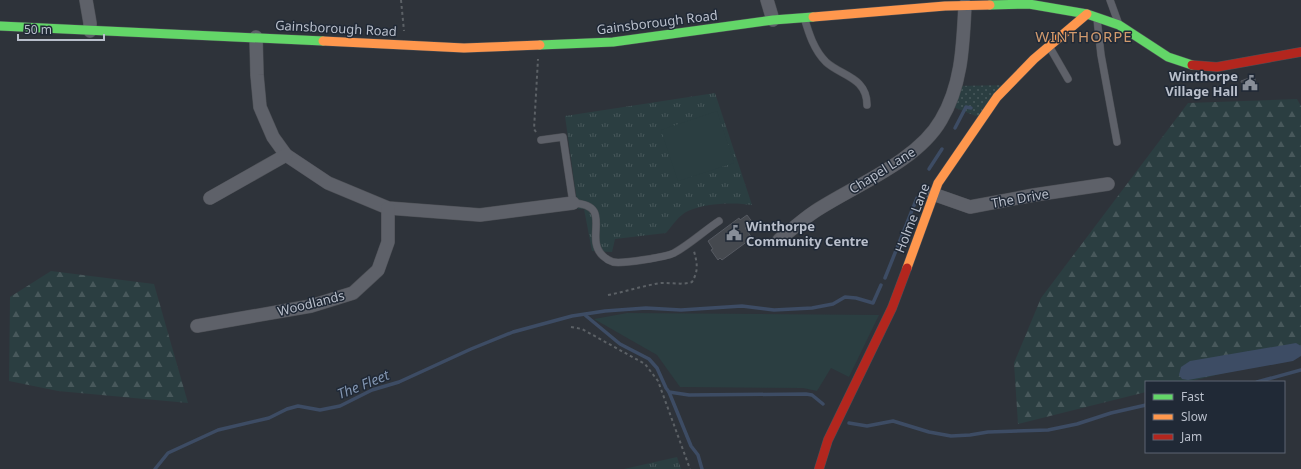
<svg xmlns="http://www.w3.org/2000/svg" width="1301" height="469" font-family="'Noto Sans',sans-serif">
<style>
.grass{fill:url(#grass-dots)}
.forest{fill:url(#forest-firs)}
.park{fill:url(#park-tufts)}
.garden{fill:#2b3e41}
.water{fill:#3d4c64}
.lines{fill:none;stroke-linecap:round;stroke-linejoin:round}
.stream{stroke:#3d4c64;stroke-width:3.5}
.building{fill:#45494f;stroke:#565a62}
.lane-casing{stroke:#4c4f55;stroke-width:8}
.street-casing{stroke:#4c4f55;stroke-width:14}
.fast-casing{stroke:#4c4f55;stroke-width:10}
.slow-casing{stroke:#4c4f55;stroke-width:10}
.jam-casing{stroke:#4c4f55;stroke-width:10}
.path{stroke:#5c6166;stroke-width:2;stroke-dasharray:3 3;stroke-linecap:butt}
.lane{stroke:#5e6169;stroke-width:7}
.street{stroke:#5e6169;stroke-width:13}
.fast{stroke:#63d668;stroke-width:9}
.slow{stroke:#ff974d;stroke-width:9}
.jam{stroke:#b3261e;stroke-width:9}
.labels{text-anchor:middle;dominant-baseline:central;stroke-width:3;stroke-linejoin:round;paint-order:stroke}
.street-label{font-size:13px;fill:#b9bfcb;stroke:#202936}
.poi-label{font-size:13px;font-weight:bold;fill:#b9bfcb;stroke:#202936;text-anchor:end}
.water-label{font-size:14px;font-style:italic;fill:#8295b0;stroke:#202936}
.quarter-label{font-size:15px;letter-spacing:1px;fill:#d19a6d;stroke:#202936}
</style>
<defs>
<pattern id="grass-dots" width="8" height="8" patternUnits="userSpaceOnUse"><rect width="8" height="8" fill="#2b3e41"/><path d="M2 2h.1M6 6h.1" fill="none" stroke="#48585b" stroke-width="1.8" stroke-linecap="round"/></pattern>
<pattern id="forest-firs" width="22" height="20" patternUnits="userSpaceOnUse"><rect width="22" height="20" fill="#2b3e41"/><path d="M5 1l3.5 6h-7zM16 11l3.5 6h-7z" fill="#48585b"/></pattern>
<pattern id="park-tufts" width="24" height="20" patternUnits="userSpaceOnUse"><rect width="24" height="20" fill="#2b3e41"/><path d="M3 7l-1-3M5 7V3M7 7l1-3M15 17l-1-3M17 17v-4M19 17l1-3" fill="none" stroke="#48585b"/></pattern>
</defs>
<rect width="100%" height="100%" fill="#2e333a"/>
<path class="grass" d="M1009 85 981 118 948 105 955 86Z"/>
<g class="forest">
<path d="M1297 99 1301 106V354L1188 382H1146V392L1018 424 1014 363 1041 298 1188 103Z"/>
<path d="M51 271 154 284 188 403 58 391 9 381 10 297Z"/>
</g>
<g class="park">
<path d="M715 93 752 205C734 202 705 203 688 211 679 215 672 226 666 233L615 239 612 252 592 251 584 209H578L565 116Z"/>
<path d="M677 457 681 469H624Z"/>
</g>
<g class="garden">
<path d="M717 111 734 163 678 181 661 130Z"/>
<path d="M627 313 879 315 849 377 831 368 817 391 803 388 680 387 657 355 594 319Z"/>
</g>
<path class="water" d="M1296 343 1301 346V356L1293 361 1188 380 1182 379 1179 375 1181 367 1190 361Z"/>
<g class="lines">
<g class="stream">
<path d="M955 128 966 107 971 108"/>
<path d="M929 169 942 149"/>
<path d="M885 278 917 198"/>
<path d="M585 315 620 344 649 359 657 368 666 388 669 392 689 395 806 394 812 395 823 404"/>
<path d="M1257 382 1301 370"/>
<path d="M669 392 691 446 698 455 702 469"/>
<path d="M849 423 867 426 893 421 929 432 951 436 970 435 988 432 1048 430 1077 424 1111 413 1146 405"/>
<path d="M155 469 168 453 218 430 269 418 287 409 298 406 320 410 340 406 372 390 399 382 471 349 513 332 572 316 605 311 646 308 681 310 742 306 774 310 812 308 833 304 845 297 856 298 873 303 881 285"/>
</g>
</g>
<g class="building">
<path d="M1254 76 1257 86 1243 90 1241 81Z"/>
<path d="M747 215 753 223 745 228 752 238 722 260 720 258 718 260 711 250 713 249 708 241 739 218 740 220Z"/>
</g>
<g class="lines">
<defs>
<g id="lane">
<path d="M1110 0 1118 22"/>
<path d="M804 17C809 34 814 50 826 62 841 76 867 77 867 105"/>
<path d="M1097 19 1101 55 1117 142"/>
<path d="M1049 46 1068 79"/>
<path d="M541 140 563 137 573 203C615 205 583 238 603 256 605 258 610 261 613 262 622 264 666 257 674 253 689 245 704 231 719 221"/>
</g>
<g id="street">
<path d="M86 0 90 23V31"/>
<path d="M767 0 773 20"/>
<path d="M256 37 257 75 260 107 273 137 286 155 328 183 388 208 480 215 573 203"/>
<path d="M933 194 970 207 1034 195 1108 184"/>
<path d="M210 198 286 155"/>
<path d="M779 240C790 231 802 220 814 212 853 186 917 162 941 120 962 85 963 45 965 5"/>
<path d="M197 326 311 306 353 293 378 270 388 242V208"/>
</g>
<g id="fast">
<path d="M990 5 1029 4 1087 14 1119 25 1168 57 1192 65"/>
<path d="M0 26 323 41"/>
<path d="M540 45 613 42 773 20 813 17"/>
</g>
<g id="slow">
<path d="M813 17 945 6 990 5"/>
<path d="M323 41 464 48 540 45"/>
<path d="M907 268 938 183 997 97 1034 59 1087 14"/>
</g>
<g id="jam">
<path d="M1192 65 1217 67 1301 52"/>
<path d="M819 469 828 440 892 308 907 268"/>
</g>
</defs>
<use href="#lane" class="lane-casing"/>
<use href="#street" class="street-casing"/>
<use href="#fast" class="fast-casing"/>
<use href="#slow" class="slow-casing"/>
<use href="#jam" class="jam-casing"/>
<g class="path">
<path d="M401 0 404 31"/>
<path d="M536 132 534 129 538 59"/>
<path d="M608 295C624 292 639 287 655 284 667 281 680 286 692 282 699 270 697 263 694 251"/>
<path d="M571 327 582 329 645 364 658 381 690 469"/>
</g>
<use href="#lane" class="lane"/>
<use href="#street" class="street"/>
<use href="#fast" class="fast"/>
<use href="#slow" class="slow"/>
<use href="#jam" class="jam"/>
</g>
<defs>
<symbol id="civic-bare" viewBox="-9 -9 18 18"><path d="M-.6-6.5H3V-4.5H.6V-3L4-1V1h2V6H-6V1h2V-1L-.6-3ZM-1.2 2.5V6h2.4V2.5Z" fill="#888e98" stroke="#202936" stroke-width="2.5" paint-order="stroke"/></symbol>
</defs>
<g fill-rule="evenodd">
<use href="#civic-bare" x="1239" y="72" width="22" height="22"/>
<use href="#civic-bare" x="723" y="222" width="22" height="22"/>
</g>
<g class="labels">
<g class="street-label">
<text transform="translate(657 22) rotate(-7)">Gainsborough Road</text>
<text transform="translate(336 28) rotate(3)">Gainsborough Road</text>
<text transform="translate(882 170) rotate(-32)">Chapel Lane</text>
<text transform="translate(1020 198) rotate(-10)">The Drive</text>
<text transform="translate(912 218) rotate(-69)">Holme Lane</text>
<text transform="translate(311 303) rotate(-14)">Woodlands</text>
</g>
<g class="poi-label">
<text x="1238" y="76">Winthorpe<tspan x="1238" dy="15">Village Hall</tspan></text>
<text x="746" y="226" text-anchor="start">Winthorpe<tspan x="746" dy="15">Community Centre</tspan></text>
</g>
<g class="water-label">
<text transform="translate(363 384) rotate(-22)">The Fleet</text>
</g>
<g class="quarter-label">
<text x="1084" y="36">WINTHORPE</text>
</g>
</g>
<rect x="1145" y="381" width="140" height="72" fill="#202936" stroke="#5d6572"/>
<rect x="1153" y="394" width="20" height="6" fill="#63d668" stroke="#5d6572"/>
<text x="1181" y="401" font-size="12" fill="#b9bfcb">Fast</text>
<rect x="1153" y="414" width="20" height="6" fill="#ff974d" stroke="#5d6572"/>
<text x="1181" y="421" font-size="12" fill="#b9bfcb">Slow</text>
<rect x="1153" y="434" width="20" height="6" fill="#b3261e" stroke="#5d6572"/>
<text x="1181" y="441" font-size="12" fill="#b9bfcb">Jam</text>
<path d="M18 34v6h86v-6" fill="none" stroke="#b9bfcb" stroke-width="2"/>
<text x="24" y="34" font-size="12" fill="#b9bfcb" stroke="#202936" stroke-width="3" paint-order="stroke">50 m</text>
</svg>
